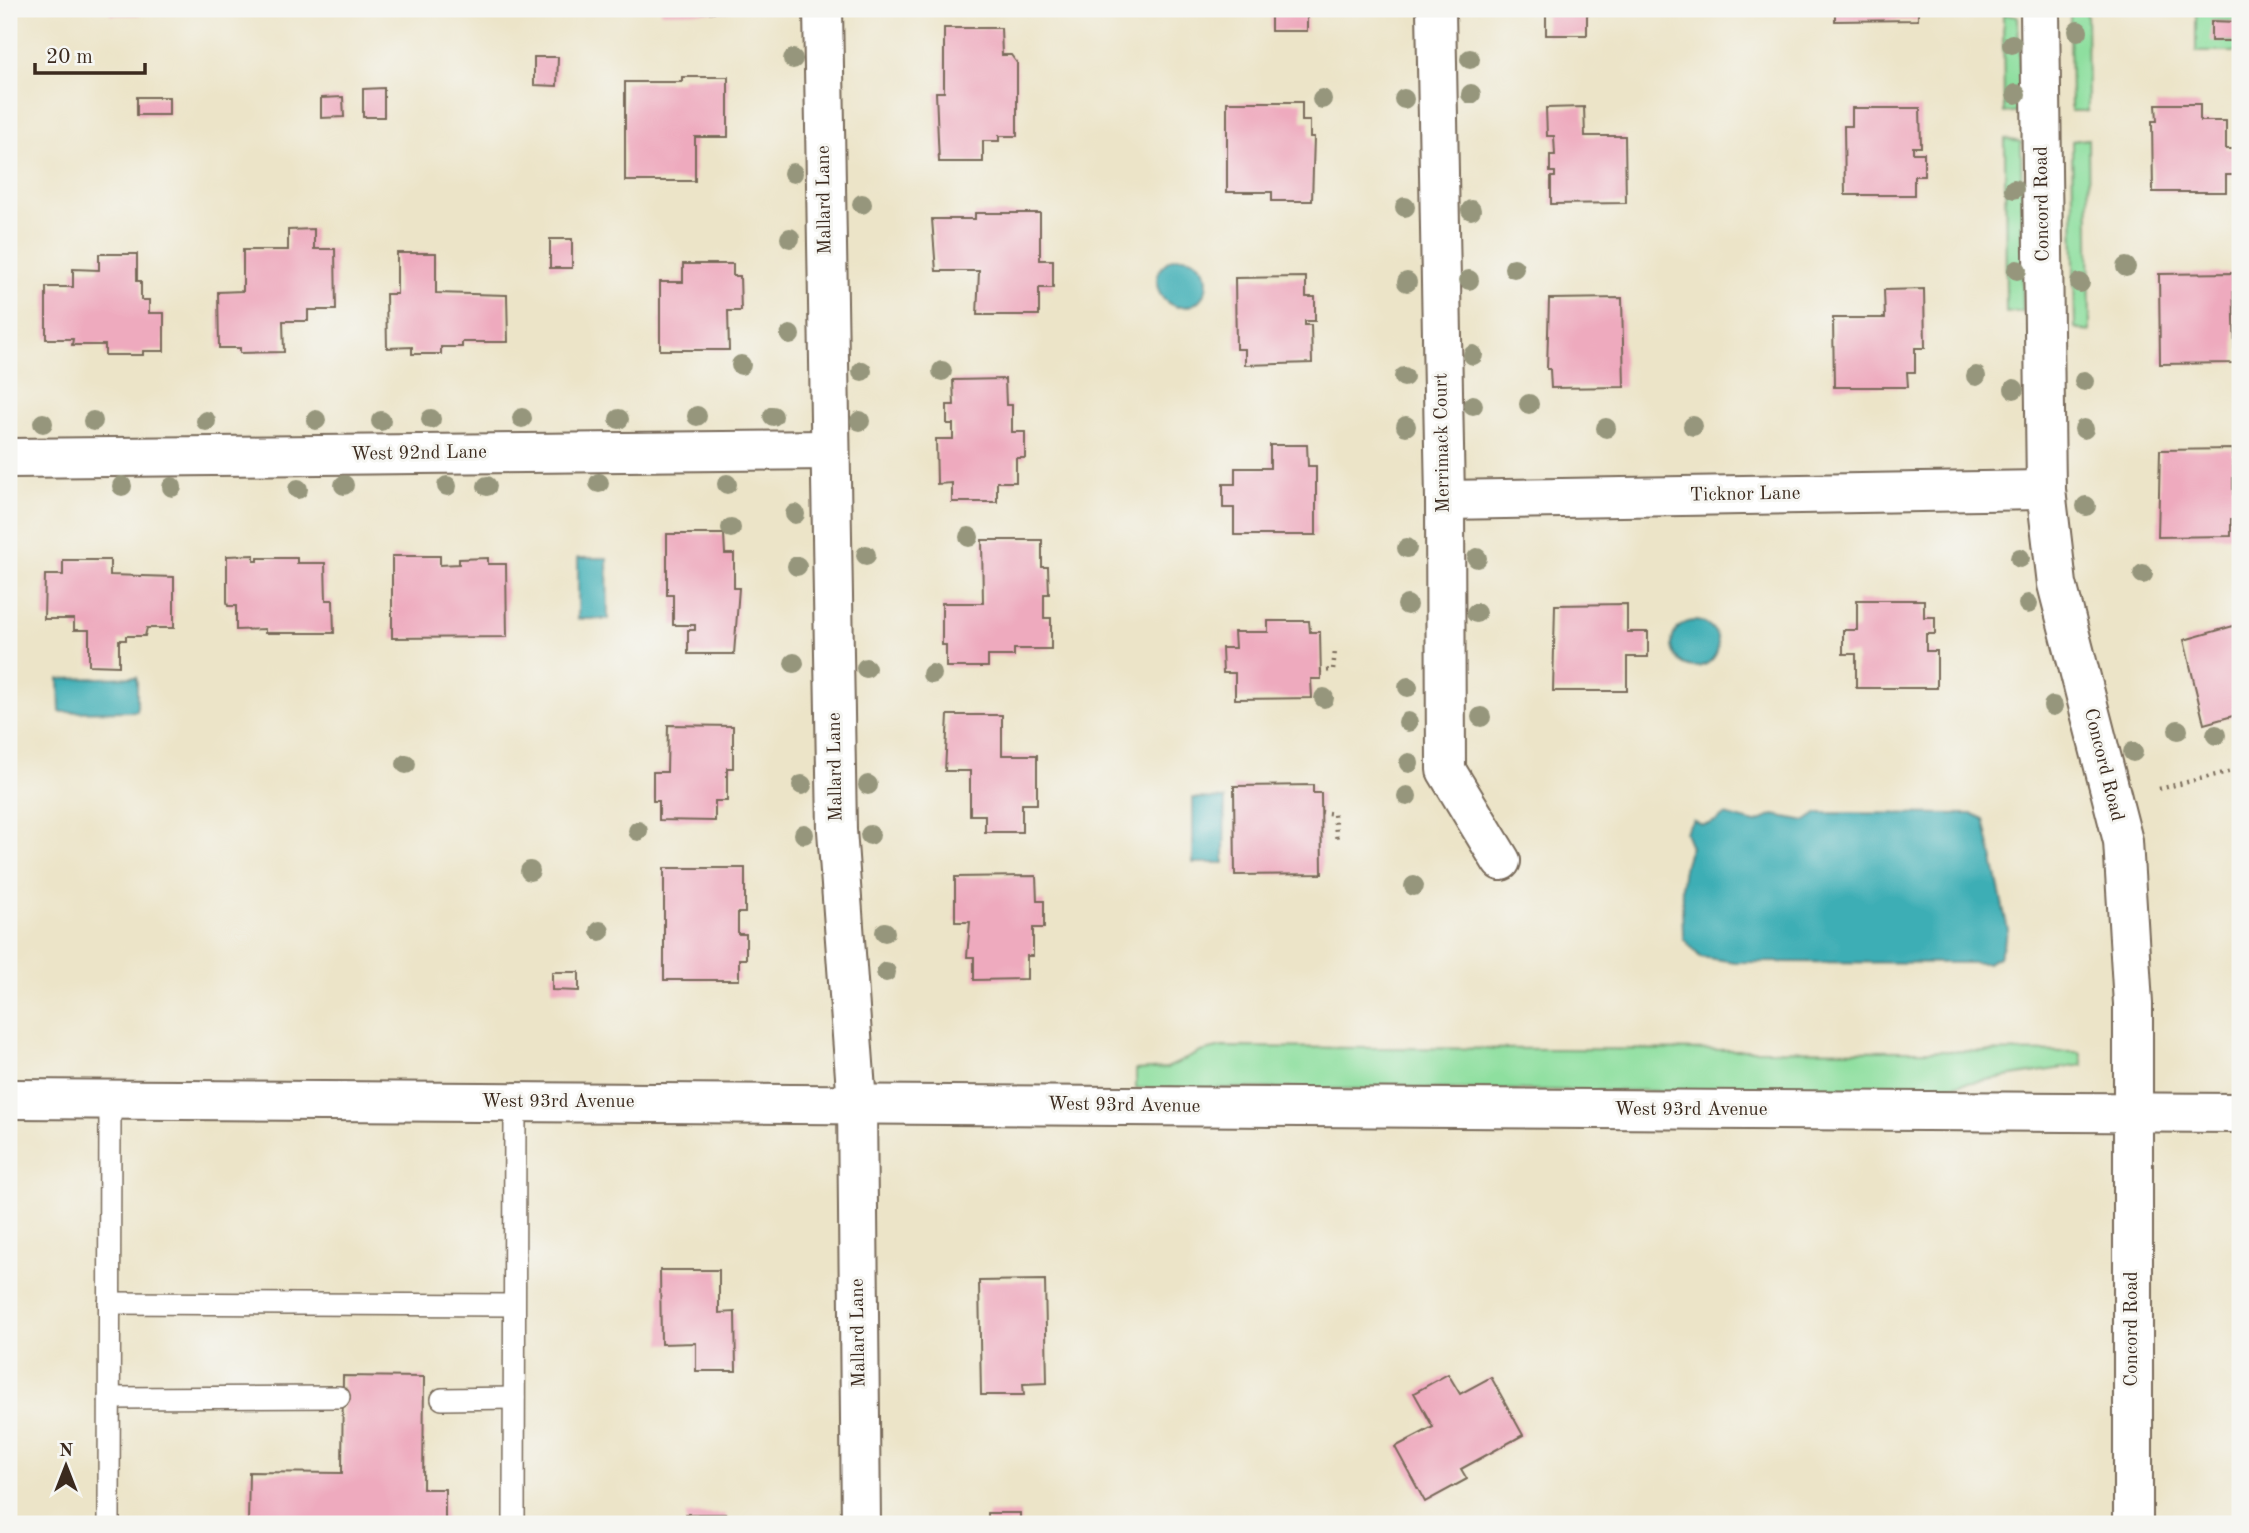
<svg xmlns="http://www.w3.org/2000/svg" width="2249" height="1533" font-family="'Old Standard TT',serif">
<style>
.green{fill:#8edf9f;stroke:#64845e;stroke-width:2;fill-rule:evenodd}
.water{fill:#3caeb5;stroke:#3c6c6a;stroke-width:2}
.building{fill:#eeaabe}
.lines{fill:none;stroke-linecap:round;stroke-linejoin:round}
.service-casing{stroke:#796b5a;stroke-width:24}
.minor-casing{stroke:#796b5a;stroke-width:42}
.tertiary-casing{stroke:#796b5a;stroke-width:42}
.path{stroke:#796b5a;stroke-width:4.5;stroke-dasharray:2 5;stroke-linecap:butt}
.service{stroke:#fff;stroke-width:21}
.minor{stroke:#fff;stroke-width:38}
.tertiary{stroke:#fff;stroke-width:38}
.tree{fill:#96967c}
.labels{text-anchor:middle;dominant-baseline:central;stroke-width:6;stroke-linejoin:round;paint-order:stroke}
.street-label{font-size:19px;fill:#3b2a1e;stroke:#f6f6f2}
</style>
<rect width="100%" height="100%" fill="#f6f6f2"/>
<filter id="ink" filterUnits="userSpaceOnUse"><feTurbulence type="fractalNoise" baseFrequency=".0143" numOctaves="2"/><feDisplacementMap in="SourceGraphic" scale="14" xChannelSelector="R" yChannelSelector="G"/><feConvolveMatrix kernelMatrix="1 2 1 2 8 2 1 2 1" color-interpolation-filters="sRGB"/></filter>
<filter id="wash" filterUnits="userSpaceOnUse"><feTurbulence type="fractalNoise" baseFrequency=".00686" numOctaves="4" result="noise"/><feDisplacementMap in="SourceGraphic" scale="28" xChannelSelector="R" yChannelSelector="G"/><feGaussianBlur stdDeviation="1.57" result="paint"/><feColorMatrix in="noise" values="0 0 0 0 0 0 0 0 0 0 0 0 0 0 0 0 0 1.4 0 .05"/><feComposite in="paint" operator="in"/></filter>
<g filter="url(#wash)">
<rect width="100%" height="100%" fill="#ece4c8"/>
<g class="green">
<path d="M2070 9H2087L2088 111H2071Z"/>
<path d="M2196 9H2240V52H2196ZM2212 21 2238 22V41L2212 40Z"/>
<path d="M2003 14 2018 17 2021 111 2004 113Z"/>
<path d="M2005 139 2021 142 2023 311 2006 313Z"/>
<path d="M2088 139 2090 331 2075 329 2072 141Z"/>
<path d="M1222 1047 2080 1052 2083 1065 1908 1092 1136 1088V1070L1167 1068 1201 1052Z"/>
</g>
<g class="water">
<circle cx="1182" cy="282" r="25"/>
<path d="M578 558H607L608 619H578Z"/>
<circle cx="1695" cy="644" r="23"/>
<path d="M137 677V711L60 712 59 679Z"/>
<path d="M1193 798 1225 799 1224 863H1193Z"/>
<path d="M1818 813 1973 814 1984 819 2008 930 1999 957 1987 963 1735 962 1700 957 1683 938C1683 909 1677 874 1691 847L1685 832 1693 820C1705 829 1713 823 1725 815L1755 823 1774 815 1806 821Z"/>
</g>
<g id="blocks">
<g class="building">
<rect x="110" y="9" width="31" height="6"/>
<path d="M661 9H728V12L661 13Z"/>
<rect x="1271" y="9" width="36" height="22"/>
<path d="M1542 9H1616V13L1587 14V35H1546V15H1542Z"/>
<path d="M1835 9H1918V20L1835 21Z"/>
<path d="M2211 21 2238 22V41H2211Z"/>
<path d="M944 28H1001L1002 55H1011L1017 63V136H999V141H983V162H939L936 92H944Z"/>
<path d="M534 57H558L557 86 534 85Z"/>
<path d="M682 77H728V137H695V181H625V82H682Z"/>
<path d="M384 88V117H363V89Z"/>
<rect x="137" y="97" width="32" height="18"/>
<path d="M343 97 344 117 321 118V98Z"/>
<path d="M1227 102H1302V121H1310V137H1314L1312 201H1272V192H1227Z"/>
<path d="M2156 104H2200V121H2226V149H2240V175H2226V192H2153L2152 121H2157Z"/>
<path d="M1584 107 1585 136H1625L1626 203 1551 204V177H1555V172H1550V155H1555L1554 136H1547L1546 108Z"/>
<path d="M1852 108H1920L1921 147H1913V153H1924V176H1914V195H1845L1844 126H1852Z"/>
<path d="M975 213H1040V260H1053V288H1039V315H977L979 271H936L932 219H975Z"/>
<path d="M314 229V249H335L336 310H308V321H283L284 352 240 353V348H219L218 292 243 291V250H288V230Z"/>
<rect x="550" y="239" width="22" height="29"/>
<path d="M397 253H436V293L507 295 508 342H462V347H441V354H412V347L387 348 386 294H397Z"/>
<path d="M99 254H137V281H141V300H149V313H164V351H143V355H105V345H72L73 339H46V287H73V269L99 270Z"/>
<path d="M683 264H733V276H740L741 311H728L729 350H660V282H683Z"/>
<path d="M2233 273 2235 363 2160 364 2159 274Z"/>
<path d="M1306 277V297H1315V321H1305V325H1311L1312 363 1245 365V349H1236L1235 278Z"/>
<path d="M1924 289 1925 348H1915V372H1907L1908 387H1834L1833 318H1885L1884 290Z"/>
<path d="M1622 298 1624 387 1551 388 1550 369H1547L1549 299Z"/>
<path d="M1005 379 1006 405H1012V432H1025V458H1016V482H997V502H952V483L937 484 936 439H953V424H947V405H954L953 380Z"/>
<path d="M1270 445H1307L1308 466H1316V535H1234V508H1223V484H1235V468H1270Z"/>
<path d="M2233 449V494H2240V519H2231V536L2158 537 2160 450Z"/>
<path d="M667 534H724L725 554H734V588H739L734 654H688V630H695V625H673V595H667Z"/>
<path d="M982 540H1042V567H1048L1049 594H1044V618H1051V649H1014V656H988V667H946V645H942V603H983Z"/>
<path d="M254 555V561H258V558H297V563H325L326 600H333L334 633H265V629L236 630V606H228L227 602V556Z"/>
<path d="M392 556H440V565L459 564V559L488 558V564H506L507 637 392 638Z"/>
<path d="M63 560H110V575L174 577V628H147L145 636H126V640H119V666L89 665V630H74V619H44L45 575H63Z"/>
<path d="M1857 600H1924V617H1935V634H1926V651H1937V688H1856V654H1843V630H1857Z"/>
<path d="M1627 604V632H1648V657H1627V691H1553L1555 605Z"/>
<path d="M1268 621H1309L1310 632H1320L1321 679H1311L1312 698 1235 699V673H1223L1222 648H1235L1234 632H1268Z"/>
<path d="M2240 624V714L2204 724 2184 640Z"/>
<path d="M948 715H1002V755H1037V804H1022V832H985V815H970V771H945Z"/>
<path d="M668 725 733 726V768H727V801H715V821L659 820V801H653V772H667Z"/>
<path d="M1313 785V793H1321L1322 874 1235 875 1234 786Z"/>
<path d="M664 868H745V913H738V934H746V959H739V980H664Z"/>
<path d="M1036 876 1037 901H1044V928H1033V956H1027V979L974 980V957H967L970 922H955V877Z"/>
<path d="M552 972H579V991L552 990Z"/>
<path d="M660 1270H719V1313L735 1312 736 1371H696V1343L661 1344Z"/>
<path d="M1045 1280 1047 1383 1023 1384 1024 1395H981L979 1281Z"/>
<path d="M1448 1374 1460 1394 1491 1377 1523 1435 1461 1469 1467 1479 1425 1502 1395 1447 1433 1427 1414 1393Z"/>
<path d="M343 1376 424 1377 423 1489H445V1524H248L249 1472 342 1473Z"/>
<rect x="988" y="1513" width="32" height="11"/>
<rect x="686" y="1514" width="40" height="10"/>
</g>
</g>
</g>
<g filter="url(#ink)">
<use href="#blocks" fill-opacity="0" stroke="#796b5a" stroke-width="2"/>
<g class="lines">
<defs>
<g id="service">
<path d="M109 1303 514 1305"/>
<path d="M109 1398 339 1397"/>
<path d="M442 1399 514 1398"/>
<path d="M109 1524 110 1099"/>
<path d="M514 1524 515 1102"/>
</g>
<g id="minor">
<path d="M823 9 837 830 857 1104 861 1524"/>
<path d="M1436 9 1445 500 1446 770 1501 861"/>
<path d="M2040 9 2046 490 2057 584 2123 841 2133 1004V1524"/>
<path d="M9 458 829 450"/>
<path d="M1445 500 2046 490"/>
</g>
<path id="tertiary" d="M9 1099 2240 1113"/>
</defs>
<use href="#service" class="service-casing"/>
<use href="#minor" class="minor-casing"/>
<use href="#tertiary" class="tertiary-casing"/>
<g class="path">
<path d="M1320 671 1333 670 1335 651"/>
<path d="M2159 789 2240 769"/>
<path d="M1321 812 1334 814 1337 841"/>
</g>
<use href="#service" class="service"/>
<use href="#minor" class="minor"/>
<use href="#tertiary" class="tertiary"/>
</g>
<g class="tree">
<circle cx="2078" cy="31" r="10"/>
<circle cx="2012" cy="44" r="10"/>
<circle cx="793" cy="59" r="10"/>
<circle cx="1470" cy="59" r="10"/>
<circle cx="1471" cy="94" r="10"/>
<circle cx="2016" cy="94" r="10"/>
<circle cx="1322" cy="99" r="10"/>
<circle cx="1404" cy="99" r="10"/>
<circle cx="793" cy="173" r="10"/>
<circle cx="2014" cy="189" r="10"/>
<circle cx="862" cy="204" r="10"/>
<circle cx="1405" cy="207" r="10"/>
<circle cx="1471" cy="210" r="10"/>
<circle cx="790" cy="238" r="10"/>
<circle cx="2126" cy="267" r="10"/>
<circle cx="1514" cy="268" r="10"/>
<circle cx="2017" cy="270" r="10"/>
<circle cx="1469" cy="280" r="10"/>
<circle cx="1407" cy="282" r="10"/>
<circle cx="2080" cy="283" r="10"/>
<circle cx="790" cy="335" r="10"/>
<circle cx="1473" cy="355" r="10"/>
<circle cx="741" cy="365" r="10"/>
<circle cx="862" cy="371" r="10"/>
<circle cx="942" cy="371" r="10"/>
<circle cx="1976" cy="376" r="10"/>
<circle cx="1404" cy="377" r="10"/>
<circle cx="2084" cy="381" r="10"/>
<circle cx="2014" cy="389" r="10"/>
<circle cx="1529" cy="404" r="10"/>
<circle cx="1473" cy="405" r="10"/>
<circle cx="697" cy="416" r="10"/>
<circle cx="773" cy="416" r="10"/>
<circle cx="522" cy="418" r="10"/>
<circle cx="431" cy="419" r="10"/>
<circle cx="619" cy="419" r="10"/>
<circle cx="316" cy="420" r="10"/>
<circle cx="93" cy="421" r="10"/>
<circle cx="206" cy="421" r="10"/>
<circle cx="381" cy="421" r="10"/>
<circle cx="860" cy="421" r="10"/>
<circle cx="43" cy="423" r="10"/>
<circle cx="1406" cy="426" r="10"/>
<circle cx="1693" cy="426" r="10"/>
<circle cx="1606" cy="428" r="10"/>
<circle cx="2084" cy="429" r="10"/>
<circle cx="599" cy="483" r="10"/>
<circle cx="727" cy="484" r="10"/>
<circle cx="344" cy="485" r="10"/>
<circle cx="122" cy="486" r="10"/>
<circle cx="447" cy="486" r="10"/>
<circle cx="487" cy="486" r="10"/>
<circle cx="172" cy="487" r="10"/>
<circle cx="298" cy="489" r="10"/>
<circle cx="2086" cy="506" r="10"/>
<circle cx="795" cy="514" r="10"/>
<circle cx="731" cy="528" r="10"/>
<circle cx="969" cy="537" r="10"/>
<circle cx="1407" cy="548" r="10"/>
<circle cx="866" cy="555" r="10"/>
<circle cx="1477" cy="558" r="10"/>
<circle cx="2020" cy="558" r="10"/>
<circle cx="797" cy="566" r="10"/>
<circle cx="2143" cy="574" r="10"/>
<circle cx="2028" cy="604" r="10"/>
<circle cx="1407" cy="605" r="10"/>
<circle cx="1476" cy="613" r="10"/>
<circle cx="794" cy="663" r="10"/>
<circle cx="866" cy="668" r="10"/>
<circle cx="932" cy="674" r="10"/>
<circle cx="1408" cy="687" r="10"/>
<circle cx="1324" cy="698" r="10"/>
<circle cx="2053" cy="706" r="10"/>
<circle cx="1481" cy="717" r="10"/>
<circle cx="1408" cy="722" r="10"/>
<circle cx="2178" cy="730" r="10"/>
<circle cx="2216" cy="735" r="10"/>
<circle cx="2133" cy="752" r="10"/>
<circle cx="1409" cy="763" r="10"/>
<circle cx="406" cy="764" r="10"/>
<circle cx="802" cy="785" r="10"/>
<circle cx="868" cy="785" r="10"/>
<circle cx="1407" cy="796" r="10"/>
<circle cx="638" cy="831" r="10"/>
<circle cx="804" cy="834" r="10"/>
<circle cx="870" cy="835" r="10"/>
<circle cx="530" cy="871" r="10"/>
<circle cx="1414" cy="886" r="10"/>
<circle cx="600" cy="931" r="10"/>
<circle cx="885" cy="932" r="10"/>
<circle cx="886" cy="972" r="10"/>
</g>
</g>
<g class="labels">
<g class="street-label">
<text transform="translate(825 200) rotate(-91)">Mallard Lane</text>
<text transform="translate(2043 204) rotate(-91)">Concord Road</text>
<text transform="translate(1443 443) rotate(-91)">Merrimack Court</text>
<text transform="translate(419 454) rotate(-1)">West 92nd Lane</text>
<text transform="translate(1745 495) rotate(-1)">Ticknor Lane</text>
<text transform="translate(2103 765) rotate(76)">Concord Road</text>
<text transform="translate(836 767) rotate(-91)">Mallard Lane</text>
<text x="558" y="1102">West 93rd Avenue</text>
<text transform="translate(1124 1106) rotate(1)">West 93rd Avenue</text>
<text x="1691" y="1110">West 93rd Avenue</text>
<text transform="translate(2132 1329) rotate(-90)">Concord Road</text>
<text transform="translate(859 1333) rotate(-91)">Mallard Lane</text>
</g>
</g>
<rect width="2249" height="1533" fill="none" stroke="#f6f6f2" stroke-width="35"/>
<g transform="translate(66 1466)" stroke="#f6f6f2" stroke-width="5" paint-order="stroke">
<path d="M0-5L12 26L0 18L-12 26Z" fill="#3b2a1e"/>
<text y="-10" font-size="19" font-weight="bold" text-anchor="middle" fill="#3b2a1e">N</text>
</g>
<path d="M35 63v10h110v-10" fill="none" stroke="#3b2a1e" stroke-width="3.5"/>
<text x="46" y="63" font-size="21" fill="#3b2a1e" stroke="#f6f6f2" stroke-width="5" paint-order="stroke">20 m</text>
</svg>
